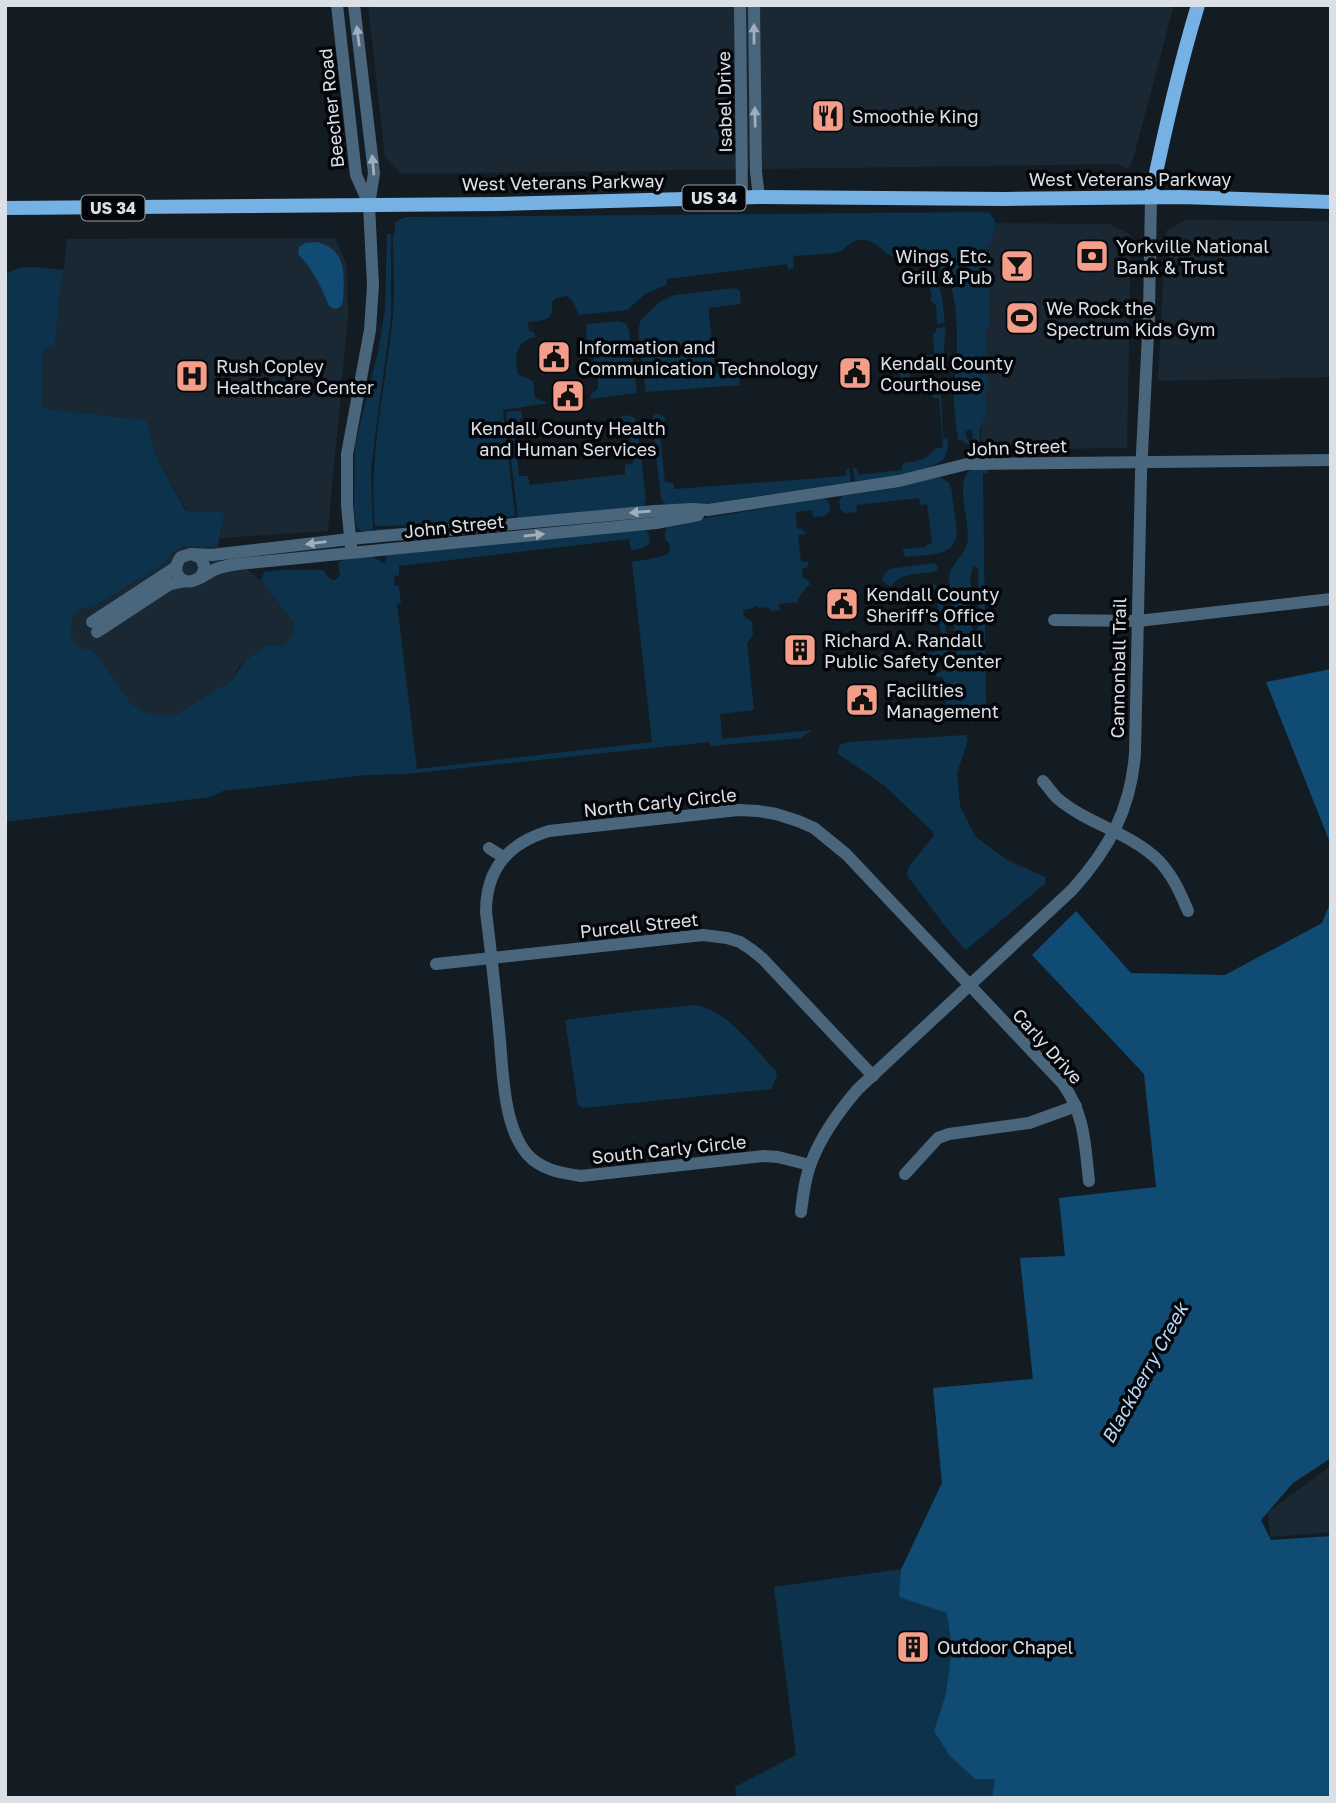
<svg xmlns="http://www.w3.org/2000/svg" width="1336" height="1803" font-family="'Golos Text',sans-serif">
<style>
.built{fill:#1a2833}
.green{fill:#0d324c;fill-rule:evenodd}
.forest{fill:#0f4b73}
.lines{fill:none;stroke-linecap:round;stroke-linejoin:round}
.minor{stroke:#49667d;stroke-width:12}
.major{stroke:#75b1e3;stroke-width:14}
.oneway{fill:#a0afbb}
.labels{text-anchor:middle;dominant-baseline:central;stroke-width:7;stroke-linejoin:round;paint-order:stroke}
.shield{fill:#040609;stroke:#9a9fa3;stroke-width:2}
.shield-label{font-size:16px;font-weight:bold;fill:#dae0e5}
.street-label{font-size:18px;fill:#dae0e5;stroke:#040609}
.poi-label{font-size:18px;fill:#dae0e5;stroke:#040609;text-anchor:start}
.water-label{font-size:19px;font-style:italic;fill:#b4d8f6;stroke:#040609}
</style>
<rect width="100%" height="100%" fill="#141c23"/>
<g class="built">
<path d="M368 5H1174L1134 156 1128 169 1118 164 402 174 385 157Z"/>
<path d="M1185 220 1308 221 1331 222V377L1158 381 1166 231Z"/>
<path d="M979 223 1110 224 1131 235 1127 448 981 450Z"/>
<path d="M335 238 347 266 348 316 328 531 220 538 224 517 219 512 187 511 158 460 146 420 47 409 42 404 43 349 55 348 60 290 64 270 67 239Z"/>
<path d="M196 545 212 547 218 545 261 581 294 623 295 634 290 638 285 646 270 645 242 664 236 671 234 679 175 715H156L143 711 131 705 95 653 89 649H83L76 645 70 636 71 626 73 615 79 609 98 604 156 569 166 561 174 551 185 546Z"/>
<path d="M1331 1466V1532L1270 1537 1268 1512Z"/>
</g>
<g class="green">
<path d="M982 212 990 213 996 223C996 231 989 246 984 250L986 255 983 263V269H989V274L984 275V280L989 281V328L986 329 988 391H985L986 416C981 421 978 435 980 442L978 443 977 449 971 441 973 437 971 429 965 432 970 445 961 440H958C956 426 954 411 954 397 955 365 966 289 938 267 924 256 912 262 897 258 882 254 876 238 859 240 851 241 847 247 841 251 832 255 804 255 793 256L794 268 788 269 787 264 667 279 666 285 645 294 627 310 579 315 572 300 567 296C544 299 556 305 550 316 547 321 534 321 528 322L529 331 534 332 535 337C515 341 514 358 518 374L533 381 535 398 548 403 503 410 515 516 424 525 375 526C368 455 386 386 393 316 395 289 393 261 393 234L395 233V222L406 217H416Z"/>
<path d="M387 234H391V317L371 468 373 532H362L356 526 354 509 355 445 378 351 385 310Z"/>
<path d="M34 267 64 270 60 290 55 348 43 349 42 404 47 409 146 420 158 460 186 511 219 512 223 514 224 517 218 545 212 547 185 546 174 551 166 561 156 569 98 604 79 609 73 615 70 635 76 645 83 649H89L95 653 131 704 143 711 156 715H175L234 679C238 666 255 652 267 646 272 644 279 646 285 646L289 638 294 634V623L261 581 264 572 280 570H323L330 579 335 580 340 576 338 563 343 560 371 556 385 564 387 555 645 529C658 544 643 549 631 550L629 539 399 566V575L394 576 395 586H399L401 603 397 604 417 769 652 742 632 562C644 559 657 559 668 554L670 548 669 543 666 541C664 533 664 529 672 524L824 498 829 502 830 511 825 516 813 517 812 510 796 512 797 528 802 529 806 534 798 535 801 562H809L807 567 802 569 803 578 808 580 810 585 807 586 798 599V602L779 604 780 610 770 611 769 607 758 608 757 606H754V608L743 610 744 616 752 622 753 635 747 643 754 710 720 714 722 739 812 730 801 738 711 746 709 742 407 774 367 775 223 791 211 797 5 822V276C13 267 23 267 34 267Z"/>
<path d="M911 269C944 270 942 298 945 323L937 324 936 306 930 299 932 293 929 287 930 279 929 275 926 274 918 278 906 279V277L901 278 900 270Z"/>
<path d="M736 288 740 291 741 304 709 308V317L715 368 713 370 714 372 721 375 728 372 735 371 738 375 740 385 646 392 644 378 650 377V373H644C642 359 635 333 641 320L661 301 674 295Z"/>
<path d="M618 321 625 323 629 330 637 393 590 399 591 395 598 388V380L594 364 593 342 587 339 586 326 588 324Z"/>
<path d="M946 327 942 366 910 369V377L901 378 899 373 900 367 914 365 915 359 918 357 934 354 933 334 936 332V328Z"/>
<path d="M937 392 941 394 943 438H947L948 448 944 459C925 474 880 478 855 481L853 468 857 469 858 475 902 470 903 463C917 461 926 461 935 449L943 447 939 398H933L932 396Z"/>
<path d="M515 411H521L522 417 520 419 521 433 514 435 519 476H528L530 485 625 474V465L633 463 628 422H622L620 417C627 414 634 415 637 422L646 499 644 506 640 508 376 532 375 529 417 528 518 518 511 459 514 457 511 455 506 412Z"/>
<path d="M657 414 662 415 665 418V426L659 428 665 482 673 483 675 489 846 476V470L849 468 851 482 704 504 668 505 663 502 661 497 652 421 654 415Z"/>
<path d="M987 468 988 473 983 474 986 711 934 716V709L946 707 943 677H936V674L951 667 957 655 949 578C951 562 963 558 967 544 972 527 953 479 971 470 975 468 982 468 987 468ZM975 566 978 568C979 578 978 588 978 599 978 612 982 622 975 634L973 633 970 614 972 590 970 579 973 567Z"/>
<path d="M940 477 949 483 951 487 957 533C954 558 927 554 907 557L904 555 903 549 925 547 926 545 932 544 927 504 920 505 919 498 856 505 857 512 845 513 840 509 839 501 842 496 897 488 929 479Z"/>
<path d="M934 563 938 567 937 571C921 575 900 571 891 587L883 581 882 578 889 569Z"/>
<path d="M935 584 941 590 948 652 946 659 939 662C927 664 892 672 883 665 878 662 879 660 878 655L883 651 884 658 935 652V645L942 643 936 589H928Z"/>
<path d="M966 735 968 740 957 773 960 806 976 837 1009 861 1045 877 1046 883 967 949H964L941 921 907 875 908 868 934 835 933 832 885 786 837 753 840 745 849 742Z"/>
<path d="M696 1005C728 1011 753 1047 775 1070L777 1076 771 1089 583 1108 578 1105 565 1020 633 1011Z"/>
<path d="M1059 1198 1215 1798H737L735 1787 796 1755 774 1587 901 1569 942 1483 933 1388 1033 1379 1020 1258 1065 1256Z"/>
</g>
<g class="forest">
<path d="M317 242C348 250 344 276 343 301 341 309 336 311 329 306 321 286 313 269 298 254L299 247 305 243Z"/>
<path d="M1331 669V845L1266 682Z"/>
<path d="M1331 901V1458L1293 1483 1261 1520 1271 1540 1331 1536V1798H992L995 1779H975L950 1756 934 1731 946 1694 952 1648 947 1613 899 1597 901 1570 942 1483 933 1388 1033 1379 1020 1258 1065 1256 1059 1198 1156 1187 1144 1074 1032 955 1076 911 1131 973 1225 975 1322 923Z"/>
</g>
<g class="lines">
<g class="minor">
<path d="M337 5 356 175 369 204"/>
<path d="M740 5 742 198"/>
<path d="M754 5 756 172 759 197"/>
<path d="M351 547 347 505V454L370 330 373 285 369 205 374 173 354 5"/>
<path d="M191 554 212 555 350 539 655 511 693 509 708 510 899 481 967 464 1331 460"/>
<path d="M200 578 205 568 201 558 191 554 181 557C177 562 175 567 177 573 185 592 205 574 216 569 223 566 231 565 238 564L656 523 698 515"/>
<path d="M1054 620 1138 621 1331 599"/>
<path d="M92 622 176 567"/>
<path d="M97 632 170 584 185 581"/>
<path d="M1043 781C1048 787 1052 793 1057 798 1087 824 1129 832 1158 860 1172 874 1180 892 1188 911"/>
<path d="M489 848 503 857"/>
<path d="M436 964 703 935 727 938 740 942 752 950 763 959 873 1076"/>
<path d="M810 1165 778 1157 764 1156 581 1176C561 1173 541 1170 527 1154 502 1124 503 1067 499 1030 495 990 491 951 486 912 486 868 509 843 549 831L738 810 758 811 776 814 798 821 814 828 846 854 1063 1084C1085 1115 1085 1145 1089 1181"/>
<path d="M905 1174 938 1138 949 1134 1029 1123 1076 1106"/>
<path d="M801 1212C803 1195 805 1178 811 1163 821 1136 839 1111 858 1089L1072 890C1109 849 1131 809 1135 753L1141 473 1149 315 1151 197"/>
</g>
<g class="major">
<path d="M1151 197C1164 133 1179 68 1198 5"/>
<path d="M5 208 499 204 759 197 1004 199 1181 197 1331 202"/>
</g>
</g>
<defs><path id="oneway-solid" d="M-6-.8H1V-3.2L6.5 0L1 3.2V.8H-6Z" transform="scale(1.75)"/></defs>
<g class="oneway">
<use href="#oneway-solid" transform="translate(754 34) rotate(-90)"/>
<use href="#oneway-solid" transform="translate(358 36) rotate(-97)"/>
<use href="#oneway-solid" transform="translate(755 117) rotate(-91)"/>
<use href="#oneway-solid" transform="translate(373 165) rotate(-95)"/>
<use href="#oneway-solid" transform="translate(640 512) rotate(175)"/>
<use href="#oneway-solid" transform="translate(534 535) rotate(-6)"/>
<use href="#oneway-solid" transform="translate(316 543) rotate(173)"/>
</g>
<defs>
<symbol id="restaurant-square" viewBox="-11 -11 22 22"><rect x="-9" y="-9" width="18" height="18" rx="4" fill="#f49e89" stroke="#040609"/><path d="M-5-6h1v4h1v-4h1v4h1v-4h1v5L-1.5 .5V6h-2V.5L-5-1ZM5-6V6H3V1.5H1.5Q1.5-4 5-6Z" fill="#111"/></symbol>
<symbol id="bank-square" viewBox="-11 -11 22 22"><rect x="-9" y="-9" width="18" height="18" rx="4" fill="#f49e89" stroke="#040609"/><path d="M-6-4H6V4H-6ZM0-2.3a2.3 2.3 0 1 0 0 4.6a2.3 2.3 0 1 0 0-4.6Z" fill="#111"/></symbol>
<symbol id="bar-square" viewBox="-11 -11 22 22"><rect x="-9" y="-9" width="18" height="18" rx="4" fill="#f49e89" stroke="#040609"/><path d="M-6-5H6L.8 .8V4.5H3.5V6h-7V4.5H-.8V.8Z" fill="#111"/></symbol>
<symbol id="stadium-square" viewBox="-11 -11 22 22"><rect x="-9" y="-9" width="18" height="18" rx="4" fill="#f49e89" stroke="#040609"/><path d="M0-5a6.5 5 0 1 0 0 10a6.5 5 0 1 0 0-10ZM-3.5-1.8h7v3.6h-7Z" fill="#111"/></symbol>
<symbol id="civic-square" viewBox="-11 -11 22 22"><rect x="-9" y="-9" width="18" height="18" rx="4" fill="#f49e89" stroke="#040609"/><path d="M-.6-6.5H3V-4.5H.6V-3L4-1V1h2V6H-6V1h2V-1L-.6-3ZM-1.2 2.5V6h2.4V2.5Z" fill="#111"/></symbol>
<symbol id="hospital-square" viewBox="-11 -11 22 22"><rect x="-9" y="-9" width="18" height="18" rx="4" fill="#f49e89" stroke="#040609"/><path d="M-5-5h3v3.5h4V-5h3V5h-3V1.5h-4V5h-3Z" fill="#111"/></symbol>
<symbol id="building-square" viewBox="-11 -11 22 22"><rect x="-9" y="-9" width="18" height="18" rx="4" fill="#f49e89" stroke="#040609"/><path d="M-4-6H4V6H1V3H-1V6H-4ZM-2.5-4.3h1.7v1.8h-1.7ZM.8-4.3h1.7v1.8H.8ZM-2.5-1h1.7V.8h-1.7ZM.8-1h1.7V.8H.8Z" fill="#111"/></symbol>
</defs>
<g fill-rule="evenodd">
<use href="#restaurant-square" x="809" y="97" width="38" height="38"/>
<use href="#bank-square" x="1073" y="237" width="38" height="38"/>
<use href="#bar-square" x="998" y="247" width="38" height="38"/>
<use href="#stadium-square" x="1003" y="299" width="38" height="38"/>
<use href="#civic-square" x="535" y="338" width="38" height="38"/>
<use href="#civic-square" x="836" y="354" width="38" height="38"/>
<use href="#hospital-square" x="173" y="357" width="38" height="38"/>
<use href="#civic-square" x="549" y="377" width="38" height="38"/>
<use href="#civic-square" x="823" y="585" width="38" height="38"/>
<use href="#building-square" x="781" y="631" width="38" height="38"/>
<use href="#civic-square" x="843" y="681" width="38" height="38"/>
<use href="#building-square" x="894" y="1628" width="38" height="38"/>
</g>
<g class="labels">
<g class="shield">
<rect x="682.5" y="185.5" width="63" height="25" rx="5"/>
<rect x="81.5" y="195.5" width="63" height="25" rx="5"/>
</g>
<g class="shield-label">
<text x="714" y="198">US 34</text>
<text x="113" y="208">US 34</text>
</g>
<g class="street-label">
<text transform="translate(724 102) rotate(-91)">Isabel Drive</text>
<text transform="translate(331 108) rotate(-96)">Beecher Road</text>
<text x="1130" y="179">West Veterans Parkway</text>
<text transform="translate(563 182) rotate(-1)">West Veterans Parkway</text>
<text transform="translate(1017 447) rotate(-2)">John Street</text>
<text transform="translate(454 526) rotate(-6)">John Street</text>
<text transform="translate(1118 668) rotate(-89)">Cannonball Trail</text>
<text transform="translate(660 802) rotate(-6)">North Carly Circle</text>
<text transform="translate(639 925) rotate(-6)">Purcell Street</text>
<text transform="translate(1048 1046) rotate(48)">Carly Drive</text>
<text transform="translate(669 1149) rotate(-6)">South Carly Circle</text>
</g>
<g class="poi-label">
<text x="852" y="116">Smoothie King</text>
<text x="1116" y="246">Yorkville National<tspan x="1116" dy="21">Bank &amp; Trust</tspan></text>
<text x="992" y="256" text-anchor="end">Wings, Etc.<tspan x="992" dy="21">Grill &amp; Pub</tspan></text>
<text x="1046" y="308">We Rock the<tspan x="1046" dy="21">Spectrum Kids Gym</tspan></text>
<text x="578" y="347">Information and<tspan x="578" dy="21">Communication Technology</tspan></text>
<text x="880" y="363">Kendall County<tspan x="880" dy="21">Courthouse</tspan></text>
<text x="216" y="366">Rush Copley<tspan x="216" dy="21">Healthcare Center</tspan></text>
<text x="568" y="428" text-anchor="middle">Kendall County Health<tspan x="568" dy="21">and Human Services</tspan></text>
<text x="866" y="594">Kendall County<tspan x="866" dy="21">Sheriff's Office</tspan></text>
<text x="824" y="640">Richard A. Randall<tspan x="824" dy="21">Public Safety Center</tspan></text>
<text x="886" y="690">Facilities<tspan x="886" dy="21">Management</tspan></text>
<text x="937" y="1647">Outdoor Chapel</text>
</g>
<g class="water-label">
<text transform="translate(1144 1373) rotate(-61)">Blackberry Creek</text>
</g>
</g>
<rect width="1336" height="1803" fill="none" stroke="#dae0e5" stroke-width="14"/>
</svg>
